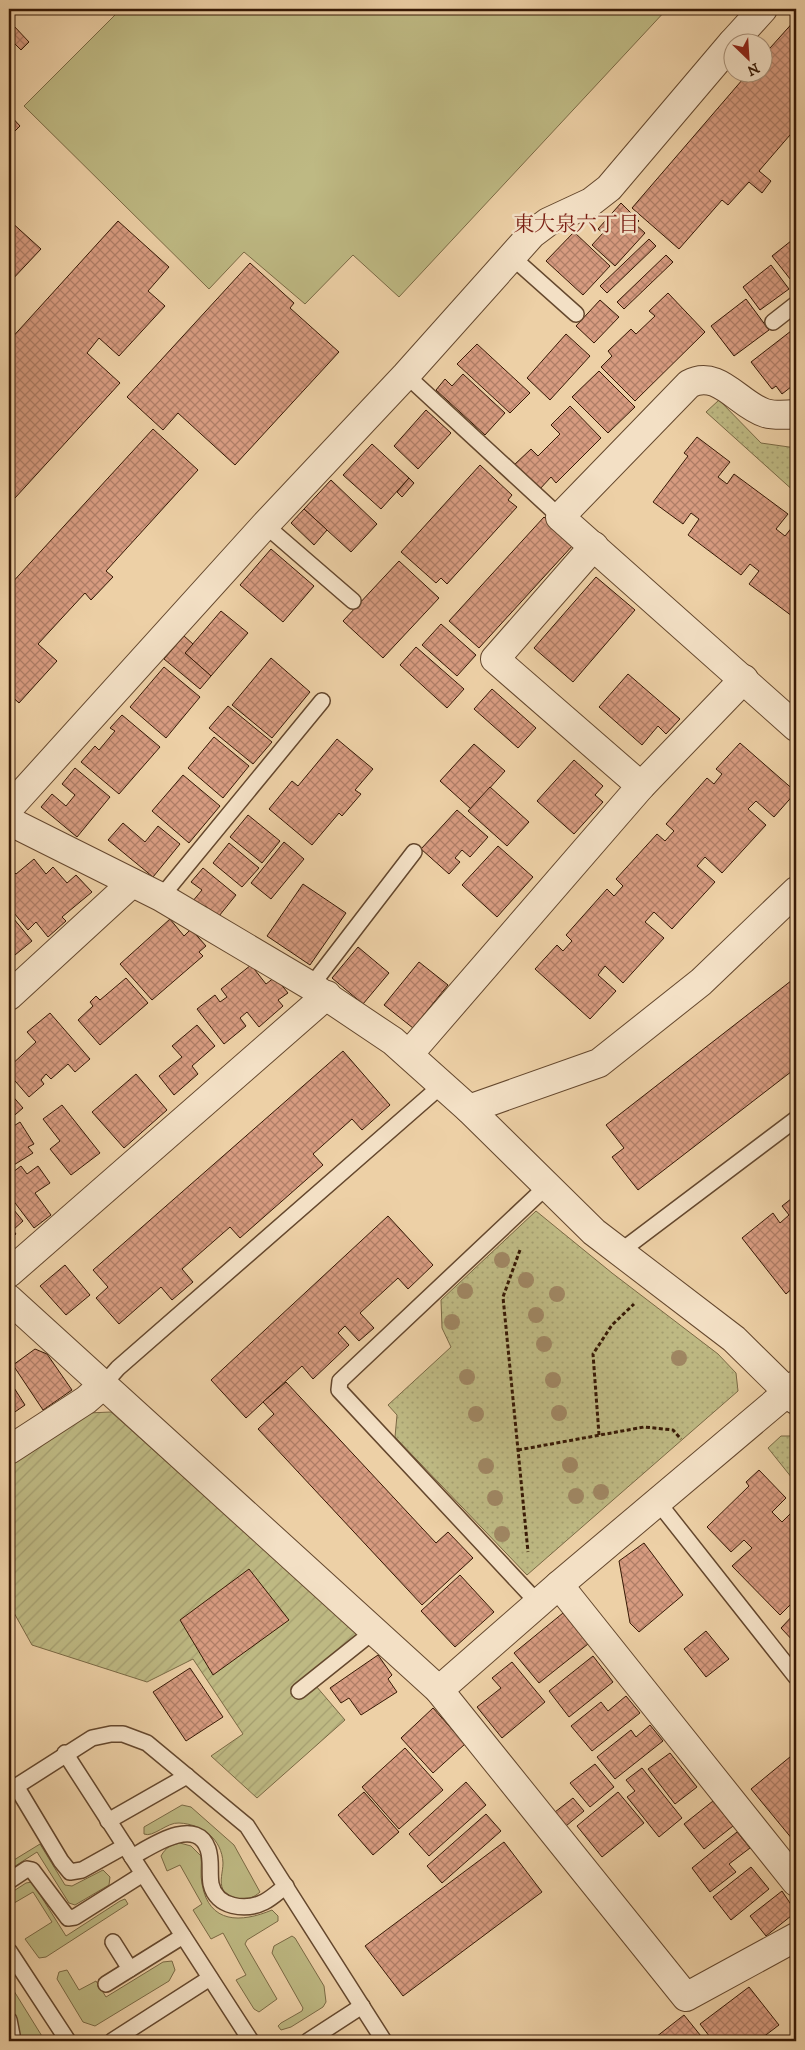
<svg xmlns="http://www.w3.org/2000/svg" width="805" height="2050" font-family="'IM FELL DW Pica','Noto Serif JP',serif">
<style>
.grass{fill:#beb983;stroke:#7a6944}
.park{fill:url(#park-dots);stroke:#7a6944}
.garden{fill:url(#garden-furrows);stroke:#7a6944}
.building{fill:url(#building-cross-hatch);stroke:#371905}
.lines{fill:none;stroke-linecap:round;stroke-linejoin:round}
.service-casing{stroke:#64472d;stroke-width:18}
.minor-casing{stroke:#64472d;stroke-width:30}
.path{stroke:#371905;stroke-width:3;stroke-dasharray:4 2.5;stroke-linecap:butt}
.service{stroke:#f3e0c5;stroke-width:15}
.minor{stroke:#f3e0c5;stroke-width:28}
.tree{fill:#9f8662}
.labels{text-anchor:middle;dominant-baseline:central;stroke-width:5;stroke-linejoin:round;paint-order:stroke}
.neighbourhood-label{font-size:21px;fill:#7a1f14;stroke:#f3e0c5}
</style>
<defs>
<pattern id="park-dots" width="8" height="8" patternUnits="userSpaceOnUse" patternTransform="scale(1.25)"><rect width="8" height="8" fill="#beb983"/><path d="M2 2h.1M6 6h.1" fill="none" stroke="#a49e70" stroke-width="1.8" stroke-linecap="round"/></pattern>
<pattern id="garden-furrows" width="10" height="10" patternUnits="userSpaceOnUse" patternTransform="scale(1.25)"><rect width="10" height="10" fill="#beb983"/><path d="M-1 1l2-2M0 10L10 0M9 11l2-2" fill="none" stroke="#a49e70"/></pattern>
<pattern id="building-cross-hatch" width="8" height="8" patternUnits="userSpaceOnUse" patternTransform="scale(1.25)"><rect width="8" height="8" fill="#d79b80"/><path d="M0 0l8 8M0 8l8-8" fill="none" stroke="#af7e67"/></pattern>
</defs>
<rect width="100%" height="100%" fill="#edd0a6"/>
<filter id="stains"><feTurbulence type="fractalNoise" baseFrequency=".004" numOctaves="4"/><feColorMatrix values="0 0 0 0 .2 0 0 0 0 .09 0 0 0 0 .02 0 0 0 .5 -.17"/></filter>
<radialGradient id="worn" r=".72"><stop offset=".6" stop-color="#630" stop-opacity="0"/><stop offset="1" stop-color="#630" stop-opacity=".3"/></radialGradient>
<g class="grass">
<path d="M121 9H667L399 297 353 255 305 304 244 252 209 289 24 106Z"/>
<path d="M182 1805 191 1807 234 1845 260 1892C248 1903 234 1901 223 1890 219 1881 223 1872 223 1863 222 1839 202 1824 179 1823 167 1822 153 1838 144 1834V1827Z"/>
<path d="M180 1843 191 1846 201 1856C202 1865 200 1875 202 1884 209 1924 241 1923 272 1910L278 1916V1921L247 1940 245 1944 277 1999 259 2012 254 2009 236 1980 246 1975 223 1933 211 1939 193 1910 202 1904 180 1865 167 1871 161 1856C166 1847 171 1845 180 1843Z"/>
<path d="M40 1844 65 1885 72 1886 103 1870 110 1877 109 1885 75 1905 69 1903 37 1852 9 1870V1863Z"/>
<path d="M32 1882 66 1936 120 1901 125 1899 128 1904 46 1957 39 1958 25 1939 52 1922 33 1892 9 1906V1894L26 1883Z"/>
<path d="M292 1936 295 1938 324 1986 326 2002 323 2007 291 2027 281 2030 278 2026 281 2023 302 2011 303 2008 272 1953 274 1946Z"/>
<path d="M172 1961 175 1970 169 1981 95 2026 83 2022 57 1979 59 1972 67 1970 79 1990 96 1981 106 1997 163 1962Z"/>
<path d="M9 1983 45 2041H17V2021L9 2007Z"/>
</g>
<g class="park">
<path d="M719 400 761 443 796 448V493L706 412Z"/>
<path d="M536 1211 612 1273 718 1354 736 1373 738 1391 527 1575 395 1437 397 1415 388 1405 451 1347 442 1328 441 1300Z"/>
<path d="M781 1436H796V1483L768 1448Z"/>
</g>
<path class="garden" d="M111 1412 368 1643 316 1686 345 1720 257 1798 211 1756 243 1734 193 1659 147 1682 32 1645 9 1604V1464L88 1413Z"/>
<g class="building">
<path d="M796 19V128L759 171 771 181 762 193 749 182 728 205 722 200 679 249 632 208 749 72H762V57Z"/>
<path d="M13 25 29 42 21 50 9 38V30Z"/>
<path d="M9 42 14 48 9 53Z"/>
<path d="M9 114 20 126 9 137Z"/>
<path d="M621 203 639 221 635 224 645 233 615 266 592 245 603 233 598 229Z"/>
<path d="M9 220 41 249 9 283Z"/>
<path d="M118 221 169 267 148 291 165 306 119 356 99 338 87 353 120 383 15 498 9 493V341Z"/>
<path d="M574 232 610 266 583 295 546 261Z"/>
<path d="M796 237V282L794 284 772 256Z"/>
<path d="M649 239 656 246 607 293 600 286Z"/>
<path d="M666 255 673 262 624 309 617 302Z"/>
<path d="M250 263 294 303 290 308 339 352 235 465 178 413 163 430 127 397Z"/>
<path d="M771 265 789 289 760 310 743 287Z"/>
<path d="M668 293 705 332 635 401 601 367 612 356 608 351 631 329 636 334 655 316 649 311Z"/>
<path d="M746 299 769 330 734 356 711 326Z"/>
<path d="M600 300 619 317 594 343 576 326Z"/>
<path d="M791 331 796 338V383L782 394 776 386 772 389 751 362Z"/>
<path d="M566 334 590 356 550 400 527 378Z"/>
<path d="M477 344 530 393 510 413 457 364Z"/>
<path d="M599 371 635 407 608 433 572 397Z"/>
<path d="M463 374 505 413 485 435 436 390 445 379 452 386Z"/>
<path d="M570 406 601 438 556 483 551 477 539 490 514 465 531 449 538 456 560 434 551 425Z"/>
<path d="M426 410 451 433 418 469 394 446Z"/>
<path d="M153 429 198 470 106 571 113 577 91 600 85 593 38 644 57 661 19 703 9 694V586Z"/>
<path d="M697 437 730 462 718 477 727 484 734 474 788 514 776 529 785 536 793 526 796 528V619L749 584 759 571 750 564 741 575 688 535 699 519 691 513 683 524 653 502 688 456 684 453Z"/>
<path d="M372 444 409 478 381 509 343 475Z"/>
<path d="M480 465 512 495 508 500 517 507 447 584 441 578 436 583 401 552Z"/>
<path d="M409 478 414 483 402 497 397 492Z"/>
<path d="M331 480 377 524 351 552 304 509Z"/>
<path d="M304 509 327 530 314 545 291 523Z"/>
<path d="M544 517 574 544 479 648 449 621Z"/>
<path d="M271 549 314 586 283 622 240 585Z"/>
<path d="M399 561 439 598 383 658 343 621Z"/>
<path d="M596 577 635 610 573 682 534 648Z"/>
<path d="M221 611 248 633 211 676 185 653Z"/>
<path d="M441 624 476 655 457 676 422 645Z"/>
<path d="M184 636 193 644 185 653 211 676 200 689 164 659Z"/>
<path d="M416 647 464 689 447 708 400 665Z"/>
<path d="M271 658 310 692 272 738 232 705Z"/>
<path d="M164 667 200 697 166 738 130 707Z"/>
<path d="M628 674 680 719 666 734 658 726 642 745 599 707Z"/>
<path d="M492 689 536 728 518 748 474 709Z"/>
<path d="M228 706 272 742 253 764 209 728Z"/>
<path d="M122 715 160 747 119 794 81 762 95 746 99 750 115 731 110 728Z"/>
<path d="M214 737 249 766 223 798 188 768Z"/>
<path d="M337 739 373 769 355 790 361 794 342 816 339 813 312 845 269 809 292 781 298 786Z"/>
<path d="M740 743 796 792 774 817 756 801 748 809 766 825 722 873 705 857 697 866 715 882 672 929 654 912 645 922 664 938 623 983 605 966 598 975 616 991 590 1019 535 969 557 945 563 951 572 941 566 935 607 889 614 896 623 886 616 879 657 834 665 841 674 831 666 824 707 778 714 784 722 774 716 769Z"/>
<path d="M474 744 505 771 471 809 440 781Z"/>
<path d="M574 760 603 786 595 795 603 802 574 834 537 801Z"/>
<path d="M75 768 110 797 77 837 41 807 52 794 66 806 75 795 62 784Z"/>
<path d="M183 775 220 806 189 843 152 811Z"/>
<path d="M490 787 529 822 507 846 468 811Z"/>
<path d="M457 810 488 837 470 857 462 850 455 858 460 862 449 874 421 849Z"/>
<path d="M248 815 280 841 262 863 230 837Z"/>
<path d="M123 823 145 842 158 826 180 844 153 877 108 840Z"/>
<path d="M284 842 304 859 271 899 251 883Z"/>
<path d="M229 843 259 868 242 887 213 863Z"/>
<path d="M498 846 533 877 497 917 462 885Z"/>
<path d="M34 859 46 874 53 867 67 883 76 875 92 892 62 917 66 921 48 937 36 922 28 930 9 907V873L12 870 16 874Z"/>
<path d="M203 868 236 895 219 916 205 906 202 910 192 902 202 890 191 882Z"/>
<path d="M303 884 346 913 310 965 267 936Z"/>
<path d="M9 913 32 941 15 955 9 948Z"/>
<path d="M170 919 184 936 191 929 206 946 199 952 203 956 152 1000 120 964Z"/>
<path d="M358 947 389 973 363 1004 332 978Z"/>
<path d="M419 962 448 985 413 1028 384 1005Z"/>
<path d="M251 965 266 984 275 977 288 993 278 1000 283 1006 259 1027 247 1012 240 1018 246 1026 224 1044 197 1009 215 995 220 1002 227 997 221 989Z"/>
<path d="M796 977V1068L638 1190 612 1157 624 1148 606 1125Z"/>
<path d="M126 978 148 1003 100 1045 78 1020 93 1006 90 1002 96 996 100 1000Z"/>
<path d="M50 1013 90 1059 75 1072 68 1064 51 1079 46 1074 41 1080 44 1084 29 1097 9 1074V1067L36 1042 27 1032Z"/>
<path d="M197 1025 215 1046 192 1066 198 1074 174 1095 159 1076 182 1057 172 1046Z"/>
<path d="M343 1051 390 1105 362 1130 352 1119 313 1154 323 1165 240 1238 230 1227 182 1269 193 1282 172 1300 161 1287 119 1324 96 1298 108 1287 93 1270Z"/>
<path d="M136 1074 167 1110 124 1148 92 1112Z"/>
<path d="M9 1092 23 1108 9 1120Z"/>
<path d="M62 1105 100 1153 71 1175 50 1149 60 1141 43 1119Z"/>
<path d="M20 1122 34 1144 28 1147 33 1153 9 1168V1129Z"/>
<path d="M21 1166 27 1174 38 1166 50 1183 35 1193 51 1215 34 1228 9 1195V1175Z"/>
<path d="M796 1195V1285L786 1294 742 1238 773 1213 780 1223 789 1215 782 1206Z"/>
<path d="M9 1204 23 1221 13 1230 16 1234 9 1240Z"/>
<path d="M388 1216 433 1265 408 1289 398 1278 360 1313 374 1328 359 1341 345 1326 338 1333 349 1345 313 1379 302 1366 246 1418 211 1380Z"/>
<path d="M65 1265 90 1295 66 1315 40 1286Z"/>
<path d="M35 1349 47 1354 72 1390 43 1410 13 1365Z"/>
<path d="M9 1380 25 1405 9 1416Z"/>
<path d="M286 1382 436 1543 448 1532 473 1558 422 1605 258 1429 274 1414 263 1402Z"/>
<path d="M759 1470 786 1498 772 1512 782 1522 790 1514 796 1520V1605L793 1602 780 1615 732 1566 752 1548 744 1540 731 1552 707 1527 749 1486 746 1482Z"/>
<path d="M644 1543 683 1595 639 1632 630 1623 619 1561Z"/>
<path d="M249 1569 289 1620 213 1675 180 1620Z"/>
<path d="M460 1575 494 1612 455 1647 421 1611Z"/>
<path d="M796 1612V1644L781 1628Z"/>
<path d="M563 1613 588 1644 539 1683 514 1653Z"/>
<path d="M9 1625 14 1637 9 1639Z"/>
<path d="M706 1631 729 1659 706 1677 684 1649Z"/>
<path d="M378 1655 392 1675 388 1679 397 1692 361 1715 349 1698 341 1703 330 1688Z"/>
<path d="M593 1656 613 1682 569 1717 549 1691Z"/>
<path d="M512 1662 545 1702 502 1738 477 1707 501 1688 492 1678Z"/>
<path d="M190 1668 223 1717 186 1741 153 1692Z"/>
<path d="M626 1696 640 1713 592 1751 571 1726 601 1702 608 1711Z"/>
<path d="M433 1708 465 1744 433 1773 401 1738Z"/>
<path d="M650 1725 663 1741 615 1779 597 1757 631 1730 636 1737Z"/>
<path d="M405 1748 443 1790 399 1829 362 1787Z"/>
<path d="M796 1752V1837L793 1840 751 1789Z"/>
<path d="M670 1753 697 1787 675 1804 648 1769Z"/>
<path d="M595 1764 614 1787 590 1807 570 1783Z"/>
<path d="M642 1768 682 1818 659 1837 627 1797 635 1791 626 1780Z"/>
<path d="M466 1782 486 1805 429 1856 409 1834Z"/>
<path d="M364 1792 399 1832 373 1855 338 1815Z"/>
<path d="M618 1792 644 1823 602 1857 577 1826Z"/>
<path d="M573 1798 584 1811 566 1826 555 1812Z"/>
<path d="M713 1801 733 1826 704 1849 684 1824Z"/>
<path d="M486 1814 501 1831 442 1883 427 1866Z"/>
<path d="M737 1832 750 1848 729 1864 736 1872 710 1892 692 1868Z"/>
<path d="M504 1842 542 1892 403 1996 365 1946Z"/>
<path d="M751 1867 769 1889 731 1920 713 1897Z"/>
<path d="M782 1891 796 1912 766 1936 750 1916Z"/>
<path d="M749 1987 779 2025 758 2041H713L700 2024Z"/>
<path d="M684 2015 705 2041H659L656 2037Z"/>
</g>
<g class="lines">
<defs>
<g id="service">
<path d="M512 257 576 314"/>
<path d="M773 322 796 304"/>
<path d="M406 375 560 517"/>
<path d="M265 525 353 601"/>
<path d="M161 897 322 701"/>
<path d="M311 986 414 852"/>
<path d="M621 1251 796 1119"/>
<path d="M102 1386 118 1368 442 1085"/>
<path d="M657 1501 796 1677"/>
<path d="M538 1603 339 1390 340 1381 547 1186"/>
<path d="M299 1691 374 1631"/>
<path d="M65 1753 251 2041"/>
<path d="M16 1786 61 1861 70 1872 82 1870 125 1846"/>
<path d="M9 1791 92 1738 111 1734H123L147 1743 247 1826 384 2041"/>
<path d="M108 1821 187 1776"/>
<path d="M132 1857C150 1847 196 1815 208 1849 212 1861 209 1872 211 1884 216 1908 246 1911 264 1902 272 1898 279 1891 286 1886"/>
<path d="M9 1881 27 1869 32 1870 68 1918 75 1917 143 1874"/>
<path d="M113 1942 130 1969"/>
<path d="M9 1951 68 2041"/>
<path d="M106 1984 183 1936"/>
<path d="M9 2020 12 2035 10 2041"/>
<path d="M112 2041 210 1978"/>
<path d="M308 2041 362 2006"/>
</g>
<g id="minor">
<path d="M733 42 763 9"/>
<path d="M796 414C786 415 775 416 765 413 739 405 718 368 689 384L560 517 796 727"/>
<path d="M594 546 495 659 641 786"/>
<path d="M9 808 265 525 406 375 532 234 548 222 591 202 609 188 732 43"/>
<path d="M9 821 161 897 311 986 393 1041 469 1109 594 1232 734 1339 796 1400"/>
<path d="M9 996 132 883"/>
<path d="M409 1054 641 786 744 679"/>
<path d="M469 1109 599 1063 701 982 796 891"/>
<path d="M9 1273 327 995"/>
<path d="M9 1299 439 1690 686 1997 796 1937"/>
<path d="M9 1450 86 1400 102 1386"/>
<path d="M559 1585 796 1882"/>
<path d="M439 1690 559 1585 796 1385"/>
</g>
</defs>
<use href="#service" class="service-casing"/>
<use href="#minor" class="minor-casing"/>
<g class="path">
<path d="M520 1250 503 1297 528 1552"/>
<path d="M599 1435 593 1354 612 1325 634 1304"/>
<path d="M518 1450 644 1427 673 1430 681 1439"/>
</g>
<use href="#service" class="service"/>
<use href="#minor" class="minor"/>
</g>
<g class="tree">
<circle cx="502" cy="1260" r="8"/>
<circle cx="526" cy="1280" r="8"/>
<circle cx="465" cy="1291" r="8"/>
<circle cx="557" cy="1294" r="8"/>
<circle cx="536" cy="1315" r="8"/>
<circle cx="452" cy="1322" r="8"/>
<circle cx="544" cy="1344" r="8"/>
<circle cx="679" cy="1358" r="8"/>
<circle cx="467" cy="1377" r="8"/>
<circle cx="553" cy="1380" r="8"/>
<circle cx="559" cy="1413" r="8"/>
<circle cx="476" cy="1414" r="8"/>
<circle cx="570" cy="1465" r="8"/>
<circle cx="486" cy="1466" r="8"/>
<circle cx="601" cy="1492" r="8"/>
<circle cx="576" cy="1496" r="8"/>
<circle cx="495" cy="1498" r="8"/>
<circle cx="502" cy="1534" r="8"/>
</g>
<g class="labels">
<g class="neighbourhood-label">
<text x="576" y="225">東大泉六丁目</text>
</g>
</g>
<rect width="805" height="2050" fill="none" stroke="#edd0a6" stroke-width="30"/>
<rect x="10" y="10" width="785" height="2030" fill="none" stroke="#371905" stroke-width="2.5"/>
<rect x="15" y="15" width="775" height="2020" fill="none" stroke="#371905"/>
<g transform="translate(748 58) rotate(155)"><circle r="24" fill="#f3e0c5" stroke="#a89078"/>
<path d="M0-4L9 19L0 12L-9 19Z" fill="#8f2418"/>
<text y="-8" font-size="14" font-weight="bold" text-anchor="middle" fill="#371905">N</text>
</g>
<rect width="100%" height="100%" filter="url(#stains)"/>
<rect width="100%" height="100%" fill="url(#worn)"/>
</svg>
